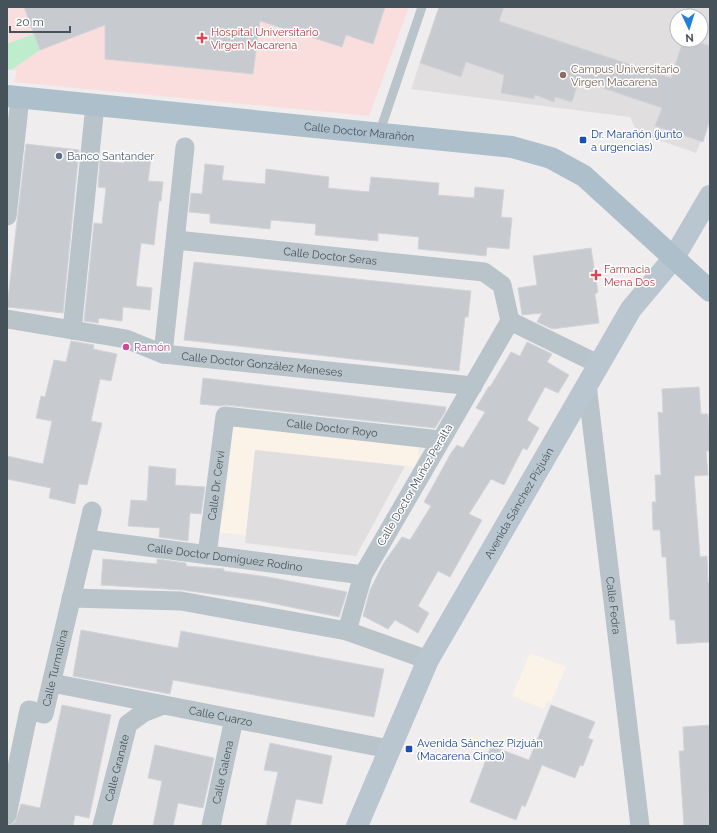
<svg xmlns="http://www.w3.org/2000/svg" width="717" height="833" font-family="Raleway,sans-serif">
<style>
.commercial{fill:#fbf3e7}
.education{fill:#e1dedf;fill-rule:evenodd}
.medical{fill:#fadede}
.green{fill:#bdedcc}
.building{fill:#c7cbd0;stroke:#d2d4d9}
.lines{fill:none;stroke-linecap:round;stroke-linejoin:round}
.lane{stroke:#b9c3ca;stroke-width:9}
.street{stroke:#b9c3ca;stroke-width:19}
.secondary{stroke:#bac6cf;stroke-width:22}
.primary{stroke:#aebfcc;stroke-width:22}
.health-dot{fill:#e0444e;stroke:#fff;stroke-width:1.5}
.education-dot{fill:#8d6e63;stroke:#fff;stroke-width:1.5}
.transit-dot{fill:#1a4fb4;stroke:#fff;stroke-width:1.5}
.service-dot{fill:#5c6f8a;stroke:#fff;stroke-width:1.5}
.hotel-dot{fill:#d1479c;stroke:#fff;stroke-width:1.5}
.labels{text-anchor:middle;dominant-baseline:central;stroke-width:3;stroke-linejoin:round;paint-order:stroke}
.health-label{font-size:11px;fill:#be3a42;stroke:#fff;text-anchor:start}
.education-label{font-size:11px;fill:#785e54;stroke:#fff;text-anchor:start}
.street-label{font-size:11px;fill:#46525a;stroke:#fff}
.transit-label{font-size:11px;fill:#164399;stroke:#fff;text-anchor:start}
.service-label{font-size:11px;fill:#4e5e75;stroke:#fff;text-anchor:start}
.hotel-label{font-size:11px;fill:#b23c85;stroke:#fff;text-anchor:start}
</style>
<rect width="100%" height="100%" fill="#f0edee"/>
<g class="commercial">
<path d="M233 425 419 444 417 467 255 450 246 535 212 532 214 510 224 511Z"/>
<path d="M530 653 566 667 551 702 547 701 544 709 512 696Z"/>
</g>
<g class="education">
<path d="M439 7H710V120L696 153 641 134 635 128 630 117 411 89ZM677 16H701V40H677Z"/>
<path d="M255 450 405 466 356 556 245 543Z"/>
</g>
<path class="medical" d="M7 7H409L369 116 14 82 17 71 7 69Z"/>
<path class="green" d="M34 34 40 50 11 70 7 69V44Z"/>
<g class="building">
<path d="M24 7H385L373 44 346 35 342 47 260 21 253 74 105 59V25L40 50Z"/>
<path d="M439 7H504L499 21 671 78 683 40H692L710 46V120L703 142 655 126 662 108 579 80 572 102 555 97 554 102 535 95 534 99 501 93 504 75 466 62 461 77 420 63Z"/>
<path d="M26 144 79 150 63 313 7 307Z"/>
<path d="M125 156 151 159 148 181 163 182 161 201H159L154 245 141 243 136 286 152 288 150 310 123 307 122 321 99 318 98 323 84 321 94 223 102 224 106 188 98 187 100 160 124 163Z"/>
<path d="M205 164 224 166 222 180 265 184 266 169 329 177 328 188 369 192 371 177 439 183 438 195 474 198 475 187 504 190 501 217 512 218 509 249 487 247 486 256 418 249 419 237 378 233V241L315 235 316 224 271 220 270 229 210 223V214L189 212 191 193 202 194Z"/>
<path d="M591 248 598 292 595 294 599 323 552 329 537 322 542 313 522 315 518 288 537 285 533 256Z"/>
<path d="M194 262 471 291 468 317H465L459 371 184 340Z"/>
<path d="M71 341 94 345 93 349 117 354 111 381 100 379 91 421 102 423 87 485 79 484 75 504 49 498 51 488 7 479V456L43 464 52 421 36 418 41 396 45 397 54 360 66 362Z"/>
<path d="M527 342 552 354 547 362 569 375 558 393 545 387 527 420 539 428 527 450 523 448 504 485 491 479 469 514 482 520 450 577 438 571 418 606 429 613 418 633 395 620 388 629 363 616 370 590 383 564 402 537 410 540 431 506 424 502 451 453 457 445 463 448 485 412 476 408 489 386 490 387 511 352 520 356Z"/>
<path d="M203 378 446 407 445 412 435 428 226 405 220 406 200 404Z"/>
<path d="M699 387 701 414H708L710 437V451H706L708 475 694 476 700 557 707 556 708 583 710 582V642L677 644 675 620H670L666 557H662L660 530H653L652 502H656L655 475H661L658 412 663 413 662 389Z"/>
<path d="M149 466 176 469 175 485 205 487 201 514 190 513 188 541 159 537 160 528 128 526 131 500 147 501Z"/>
<path d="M103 559 157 564V559L186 563V566L224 569V571L268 577 347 592 339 617 261 601 183 590 101 585Z"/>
<path d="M81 630 178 648 181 631 384 669 374 717 173 680 170 694 73 676Z"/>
<path d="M62 705 111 715 89 818 75 815 73 826H7L15 822 21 804 40 808Z"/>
<path d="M551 705 595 722 588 738 593 740 583 766 580 765 575 778 542 765 525 807 522 805 516 820 470 802 491 746 529 760Z"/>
<path d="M710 725 709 826H684L679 751H684L683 727Z"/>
<path d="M270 743 332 756 322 804 296 799 290 826H266L278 772 264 770Z"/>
<path d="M155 745 214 758 203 808 178 803 173 826H153L162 781 148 778Z"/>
</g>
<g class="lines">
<path class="lane" d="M379 134 422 7"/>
<g class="street">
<path d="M7 216 20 98"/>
<path id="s1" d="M176 240 484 272 502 285 510 321 363 575 347 631"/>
<path id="s2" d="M7 319 126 339 163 354 473 386"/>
<path d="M510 321 598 364"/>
<path d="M72 330 95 105"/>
<path d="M163 354 185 147"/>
<path id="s3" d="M587 385 640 826"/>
<path id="s4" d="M86 539 363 575"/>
<path id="s5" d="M207 555 225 416 440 440"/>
<path d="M71 598 181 601 347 631 428 660"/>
<path id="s6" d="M52 683 389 749"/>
<path id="s7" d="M7 815 29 710 44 714 92 511"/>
<path id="s8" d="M102 826 128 724 143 713 161 706"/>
<path id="s9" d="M211 826 234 719"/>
</g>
<path class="secondary" id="s10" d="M357 826 428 660 631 309 673 259 710 196"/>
<path class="primary" id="s11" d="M7 96 512 147 551 158 584 176 710 291"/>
</g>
<g class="health-dot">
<path d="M200 32h4v4h4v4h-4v4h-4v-4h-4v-4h4z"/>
<path d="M594 269h4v4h4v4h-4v4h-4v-4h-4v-4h4z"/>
</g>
<circle class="education-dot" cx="563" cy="75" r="4"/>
<g class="transit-dot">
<rect x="579" y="136" width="8" height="8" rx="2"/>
<rect x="405" y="745" width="8" height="8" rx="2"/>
</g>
<circle class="service-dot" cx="59" cy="156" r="4"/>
<circle class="hotel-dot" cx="126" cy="347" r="4"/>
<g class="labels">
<g class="health-label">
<text x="211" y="32">Hospital Universitario<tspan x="211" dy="13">Virgen Macarena</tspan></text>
<text x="604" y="269">Farmacia<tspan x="604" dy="13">Mena Dos</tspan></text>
</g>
<g class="education-label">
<text x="571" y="69">Campus Universitario<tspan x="571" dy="13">Virgen Macarena</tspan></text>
</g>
<g class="street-label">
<text stroke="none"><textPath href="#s11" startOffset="354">Calle Doctor Marañón</textPath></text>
<text stroke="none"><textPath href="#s1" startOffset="155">Calle Doctor Seras</textPath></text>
<text stroke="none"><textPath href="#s2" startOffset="260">Calle Doctor González Meneses</textPath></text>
<text stroke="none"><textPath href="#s5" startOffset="248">Calle Doctor Royo</textPath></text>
<text transform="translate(415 485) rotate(-60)">Calle Doctor Muñoz Peralta</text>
<text stroke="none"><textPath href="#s5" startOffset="70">Calle Dr. Cervi</textPath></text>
<text stroke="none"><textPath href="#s10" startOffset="362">Avenida Sánchez Pizjuán</textPath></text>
<text stroke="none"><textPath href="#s4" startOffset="140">Calle Doctor Domíguez Rodino</textPath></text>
<text stroke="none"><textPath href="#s3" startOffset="222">Calle Fedra</textPath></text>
<text stroke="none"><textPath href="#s7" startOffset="170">Calle Turmalina</textPath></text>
<text stroke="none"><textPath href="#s6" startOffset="172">Calle Cuarzo</textPath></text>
<text stroke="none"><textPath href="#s8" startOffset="60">Calle Granate</textPath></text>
<text stroke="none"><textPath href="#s9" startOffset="55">Calle Galena</textPath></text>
</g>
<g class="transit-label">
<text x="591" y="134">Dr. Marañón (junto<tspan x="591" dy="13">a urgencias)</tspan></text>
<text x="417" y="743">Avenida Sánchez Pizjuán<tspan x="417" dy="13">(Macarena Cinco)</tspan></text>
</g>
<g class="service-label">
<text x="67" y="156">Banco Santander</text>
</g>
<g class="hotel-label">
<text x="134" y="347">Ramón</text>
</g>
</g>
<rect width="717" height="833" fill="none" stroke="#46525a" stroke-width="16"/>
<g transform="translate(689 28) rotate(176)"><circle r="19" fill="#ffffff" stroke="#b5babd"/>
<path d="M0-3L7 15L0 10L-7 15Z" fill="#207fd8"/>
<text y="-6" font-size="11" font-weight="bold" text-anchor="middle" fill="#46525a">N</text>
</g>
<path d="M10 26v6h60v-6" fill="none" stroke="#46525a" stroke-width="2"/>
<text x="16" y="26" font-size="12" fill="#46525a" stroke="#ffffff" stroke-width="3" paint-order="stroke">20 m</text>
</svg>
